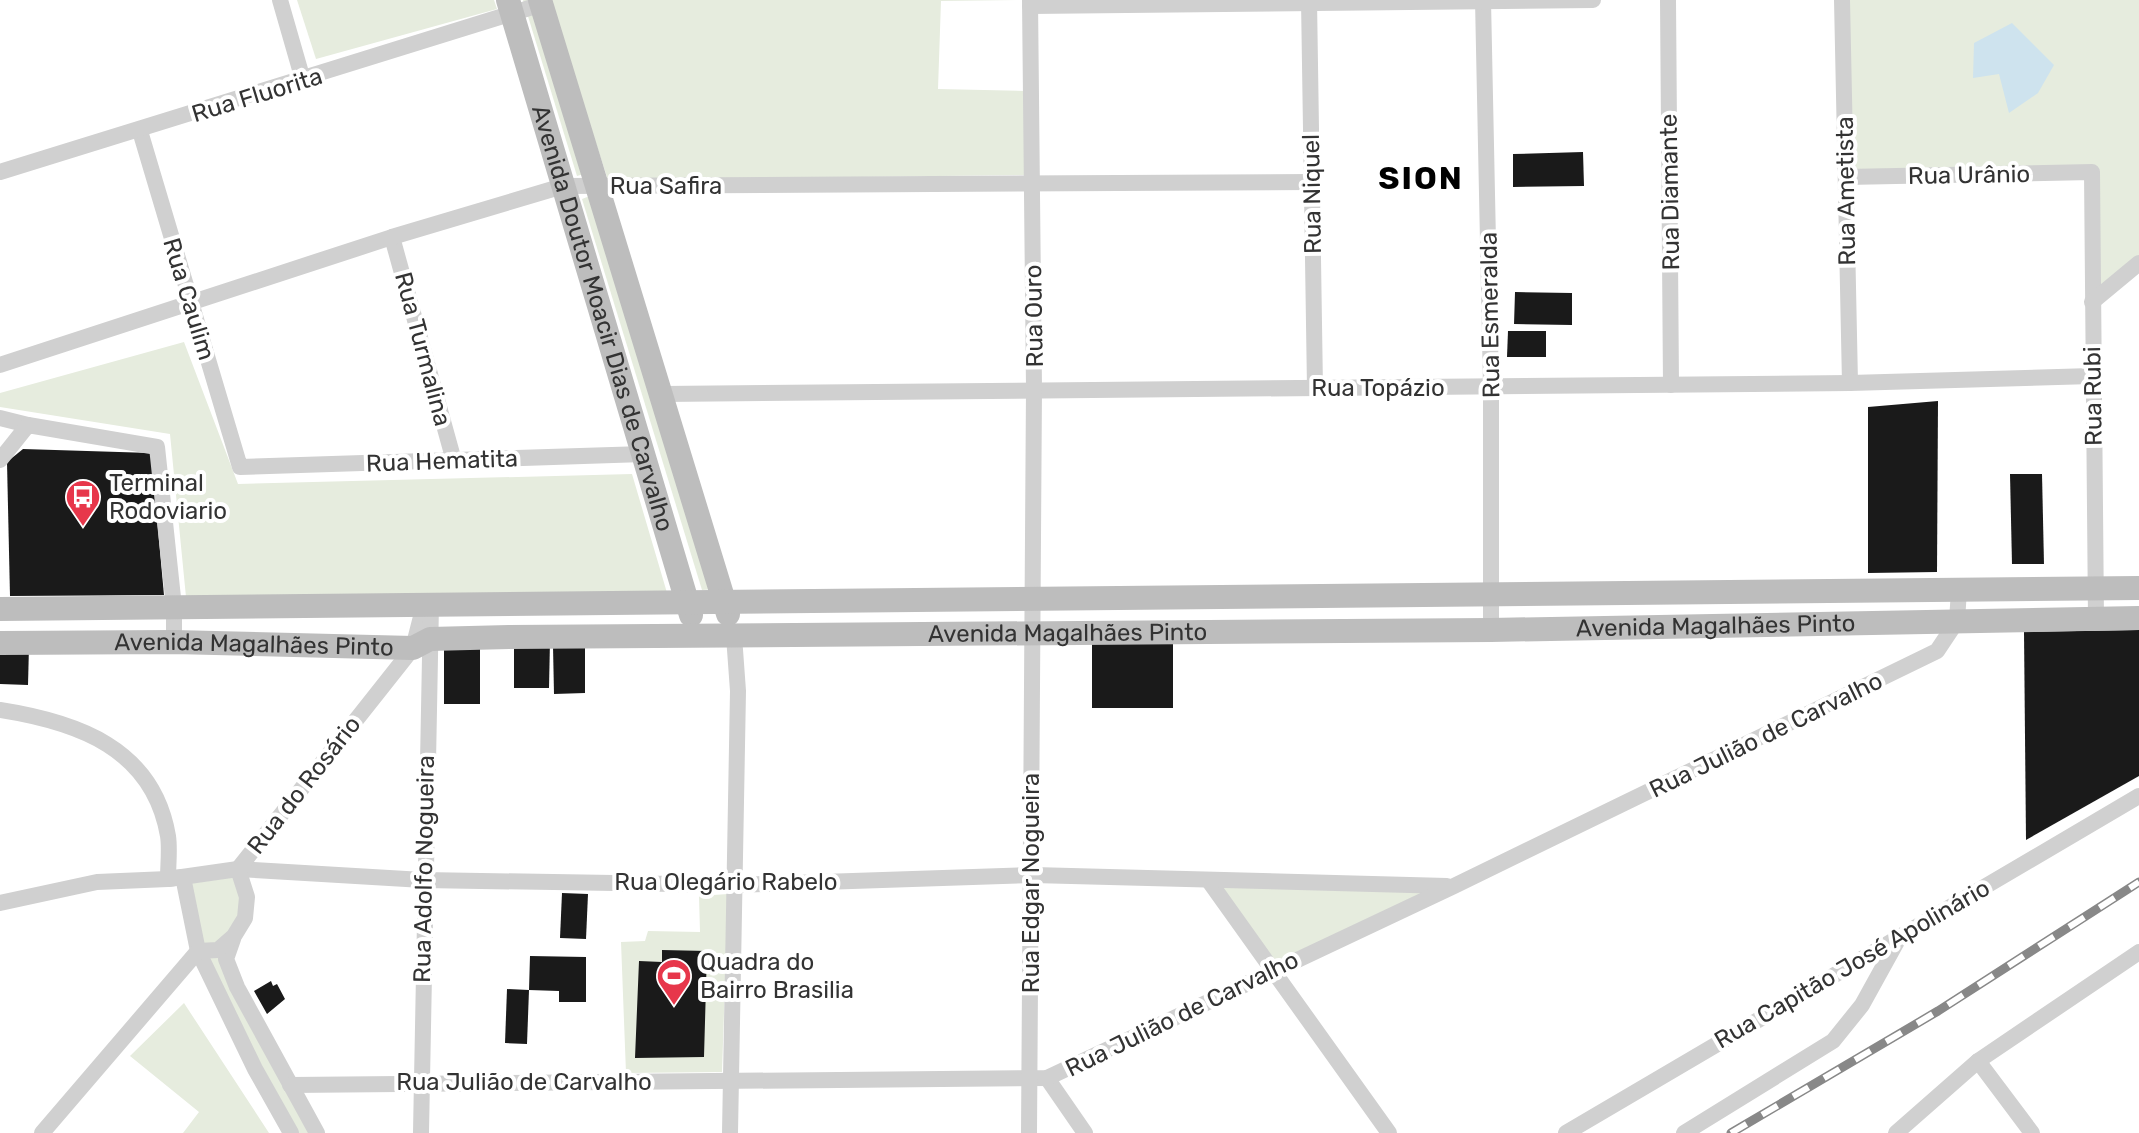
<svg xmlns="http://www.w3.org/2000/svg" width="2139" height="1133" font-family="Rubik,sans-serif">
<style>
.green{fill:#e6ecde}
.water{fill:#cee3ee}
.building{fill:#1a1a1a}
.lines{fill:none;stroke-linecap:round;stroke-linejoin:round}
.street{stroke:#d0d0d0;stroke-width:16}
.secondary{stroke:#bdbdbd;stroke-width:24}
.rail-casing{stroke:#888;stroke-width:9}
.rail{stroke:#fff;stroke-width:6;stroke-dasharray:18;stroke-linecap:butt}
.labels{text-anchor:middle;dominant-baseline:central;stroke-width:8;stroke-linejoin:round;paint-order:stroke}
.street-label{font-size:24px;fill:#333;stroke:#fff}
.poi-label{font-size:24px;fill:#333;stroke:#fff;text-anchor:start}
.district-label{font-size:32px;font-weight:bold;letter-spacing:2px;fill:#000;stroke:#fff}
</style>
<rect width="100%" height="100%" fill="#fff"/>
<g class="green">
<path d="M297 0H494L497 9 316 59Z"/>
<path d="M523 0H534L587 173 577 176Z"/>
<path d="M549 0H1019L941 1 938 89 1026 91V175L608 180Z"/>
<path d="M1842 0H2139V263L2092 302V173L1846 177Z"/>
<path d="M595 194 715 589 702 590 582 199Z"/>
<path d="M184 342 238 484 632 474 670 603 186 597 170 434 0 407V393Z"/>
<path d="M238 869 247 897 234 936 198 951 183 877Z"/>
<path d="M1209 881 1454 886 1272 970Z"/>
<path d="M728 894 722 1072 626 1073 621 942 645 941 648 931 700 932 699 896Z"/>
<path d="M204 953 219 954 223 961 313 1133H295Z"/>
<path d="M184 1003 269 1133H183L199 1112 130 1056Z"/>
</g>
<path class="water" d="M2012 23 2054 65 2038 93 2009 113 1999 74 1973 78 1974 43Z"/>
<g class="building">
<path d="M1583 152 1584 186 1513 187V154Z"/>
<path d="M1515 292 1572 293V325L1514 324Z"/>
<path d="M1508 331H1546V357H1507Z"/>
<path d="M1938 401 1937 572 1868 573V407Z"/>
<path d="M23 449 151 453 164 595 10 596 7 462Z"/>
<path d="M2010 474H2042L2044 564H2012Z"/>
<path d="M2139 630V776L2026 840 2024 632Z"/>
<path d="M514 640H550L549 688H514Z"/>
<rect x="1092" y="641" width="81" height="67"/>
<path d="M0 646H29L28 685 0 684Z"/>
<path d="M553 646H585V693L554 694Z"/>
<path d="M480 648V704H444V649Z"/>
<path d="M562 893 588 894 586 939 560 938Z"/>
<path d="M662 950 707 951 704 1057 635 1058 639 961 662 962Z"/>
<path d="M530 956 586 957V1002H559V991L529 990Z"/>
<path d="M271 981 273 986 277 984 285 999 267 1014 254 991Z"/>
<path d="M507 989 529 990 527 1044 505 1043Z"/>
</g>
<g class="lines">
<g class="street">
<path d="M280 0 303 80"/>
<path d="M1309 0 1315 388"/>
<path d="M1483 0 1491 387V630"/>
<path d="M1668 0 1671 385"/>
<path d="M1842 0 1850 383"/>
<path d="M1030 6 1593 0"/>
<path d="M140 131 240 467 644 454"/>
<path d="M0 172 542 4"/>
<path d="M1846 177 2092 172 2096 619"/>
<path d="M392 237 454 461"/>
<path d="M2092 302 2139 263"/>
<path d="M0 365 392 237 563 186 1312 182"/>
<path d="M663 394 1850 383 2092 376"/>
<path d="M0 418 28 425"/>
<path d="M0 460 28 425 157 447 174 607V642"/>
<path d="M0 710C77 722 153 748 168 836 170 849 168 865 168 879L183 877 198 951 255 1069 291 1133"/>
<path d="M1209 881 1389 1133"/>
<path d="M0 903 97 882 168 879 238 869 423 880 735 885 1033 875 1447 886"/>
<path d="M233 939 226 959 237 987 317 1133"/>
<path d="M1978 1061 2032 1133"/>
<path d="M1047 1078 1085 1133"/>
<path d="M290 1085 1047 1078 1454 886 1937 651 1957 621 1959 590"/>
<path d="M42 1133 198 951 218 950 234 936 245 918 247 897 238 869 413 648 424 605"/>
<path d="M421 1133 431 604"/>
<path d="M730 1133 738 691 734 636"/>
<path d="M1029 1133 1034 388 1030 0"/>
<path d="M1566 1133 2139 796"/>
<path d="M1684 1133 1833 1041 1862 1005 1899 938"/>
<path d="M1896 1133 1978 1061 2139 952"/>
</g>
<g class="secondary">
<path id="s1" d="M508 0 691 615"/>
<path d="M540 0 728 614"/>
<path d="M0 609 2139 588"/>
<path id="s2" d="M0 643 174 642 413 648 430 639 509 637 1491 630 2139 618"/>
</g>
<defs>
<path id="rail" d="M1731 1133 1938 1011 2139 882"/>
</defs>
<use href="#rail" class="rail-casing"/>
<use href="#rail" class="rail"/>
</g>
<defs>
<symbol id="bus-pin" viewBox="-11 -11 22 30"><path d="M0 17L-7.5 6A9.5 9.5 0 1 1 7.5 6Z" fill="#e7374b" stroke="#fff"/><path d="M-5-6H5V4H4V6H2V4H-2V6H-4V4H-5ZM-3.5-4V0h7V-4ZM-3.5 1.2v1.5H-2V1.2ZM2 1.2v1.5H3.5V1.2Z" fill="#fff"/></symbol>
<symbol id="stadium-pin" viewBox="-11 -11 22 30"><path d="M0 17L-7.5 6A9.5 9.5 0 1 1 7.5 6Z" fill="#e7374b" stroke="#fff"/><path d="M0-5a6.5 5 0 1 0 0 10a6.5 5 0 1 0 0-10ZM-3.5-1.8h7v3.6h-7Z" fill="#fff"/></symbol>
</defs>
<g fill-rule="evenodd">
<use href="#bus-pin" x="63" y="477" width="40" height="54"/>
<use href="#stadium-pin" x="654" y="956" width="40" height="54"/>
</g>
<g class="labels">
<g class="street-label">
<text transform="translate(257 95) rotate(-17)">Rua Fluorita</text>
<text transform="translate(1969 175) rotate(-1)">Rua Urânio</text>
<text x="666" y="186">Rua Safira</text>
<text transform="translate(1846 191) rotate(-91)">Rua Ametista</text>
<text transform="translate(1670 192) rotate(-91)">Rua Diamante</text>
<text transform="translate(1312 194) rotate(-91)">Rua Niquel</text>
<text transform="translate(189 299) rotate(73)">Rua Caulim</text>
<text transform="translate(1490 315) rotate(-91)">Rua Esmeralda</text>
<text transform="translate(1034 316) rotate(-91)">Rua Ouro</text>
<text stroke="none"><textPath href="#s1" startOffset="332">Avenida Doutor Moacir Dias de Carvalho</textPath></text>
<text transform="translate(423 349) rotate(75)">Rua Turmalina</text>
<text x="1378" y="388">Rua Topázio</text>
<text transform="translate(2093 396) rotate(-91)">Rua Rubi</text>
<text transform="translate(442 461) rotate(-2)">Rua Hematita</text>
<text stroke="none"><textPath href="#s2" startOffset="1718">Avenida Magalhães Pinto</textPath></text>
<text stroke="none"><textPath href="#s2" startOffset="1070">Avenida Magalhães Pinto</textPath></text>
<text stroke="none"><textPath href="#s2" startOffset="254">Avenida Magalhães Pinto</textPath></text>
<text transform="translate(1766 735) rotate(-26)">Rua Julião de Carvalho</text>
<text transform="translate(304 785) rotate(-52)">Rua do Rosário</text>
<text transform="translate(424 869) rotate(-89)">Rua Adolfo Nogueira</text>
<text x="726" y="882">Rua Olegário Rabelo</text>
<text transform="translate(1031 883) rotate(-90)">Rua Edgar Nogueira</text>
<text transform="translate(1852 964) rotate(-30)">Rua Capitão José Apolinário</text>
<text transform="translate(1182 1014) rotate(-26)">Rua Julião de Carvalho</text>
<text x="524" y="1082">Rua Julião de Carvalho</text>
</g>
<g class="poi-label">
<text x="109" y="483">Terminal<tspan x="109" dy="28">Rodoviario</tspan></text>
<text x="700" y="962">Quadra do<tspan x="700" dy="28">Bairro Brasilia</tspan></text>
</g>
<g class="district-label">
<text x="1421" y="178">SION</text>
</g>
</g>
</svg>
